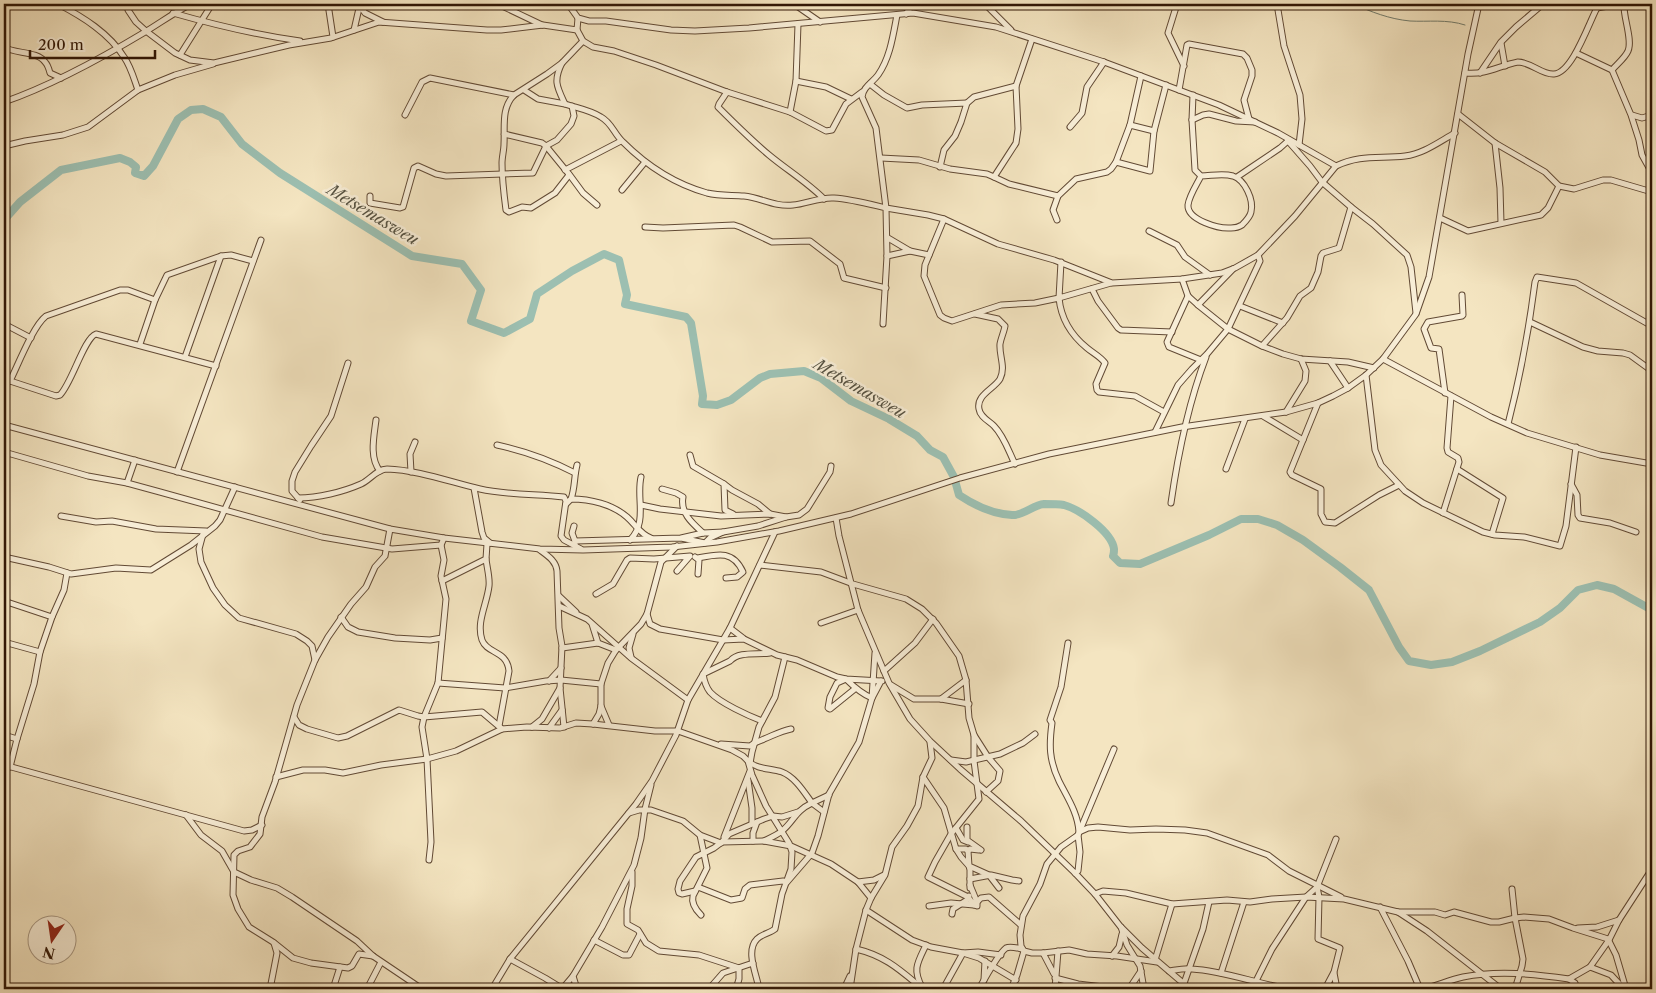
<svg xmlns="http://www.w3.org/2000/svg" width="1656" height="993" font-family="'Libre Caslon Text',serif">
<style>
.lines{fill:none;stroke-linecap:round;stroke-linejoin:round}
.stream{stroke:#717c6d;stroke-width:1}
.river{stroke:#9cbfb1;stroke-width:8}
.minor-casing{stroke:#624a35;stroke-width:7}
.minor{stroke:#f8eed7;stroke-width:5}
.labels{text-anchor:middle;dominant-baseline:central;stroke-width:5;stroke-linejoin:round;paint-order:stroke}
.water-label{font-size:16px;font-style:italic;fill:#565242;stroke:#f8eed7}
</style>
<rect width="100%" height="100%" fill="#f4e5c1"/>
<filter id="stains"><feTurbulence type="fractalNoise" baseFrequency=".004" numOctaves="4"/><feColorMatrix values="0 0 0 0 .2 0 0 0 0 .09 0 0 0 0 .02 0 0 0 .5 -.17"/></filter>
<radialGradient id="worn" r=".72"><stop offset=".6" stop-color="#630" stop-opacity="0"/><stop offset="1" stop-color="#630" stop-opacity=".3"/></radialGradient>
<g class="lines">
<path class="stream" d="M1353 4C1372 12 1389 19 1410 21 1428 22 1447 19 1465 25"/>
<path class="river" d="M4 220 20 202 61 170 120 158 130 162 136 167 135 173 144 176 153 166 178 119 191 110 203 109 221 117 242 144 280 173 412 256 462 264 481 290 471 321 504 333 530 319 537 294 572 271 604 254 619 260 627 295 625 304 686 317 691 323 703 396 702 404 717 405 731 400 760 378 770 374 804 371 821 378 851 401 889 419 917 436 930 450 943 457 954 477 959 495C974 505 993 514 1012 515 1023 516 1033 505 1044 504 1050 504 1058 504 1064 505 1079 509 1112 532 1114 549 1114 551 1114 554 1113 556L1120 563 1140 564 1209 535 1241 519H1258L1277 525 1303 540 1340 567 1369 590 1399 647 1409 661 1431 665 1452 662 1480 651 1540 622 1560 608 1578 590 1597 585 1614 589 1652 610"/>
<defs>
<g id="minor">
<path d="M127 4 128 10 136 22 146 31 175 53 190 60 214 63 289 45 331 38 379 22 487 30H501L543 25 577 30 578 18"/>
<path d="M328 4 333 37"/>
<path d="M498 4 542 25"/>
<path d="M568 4 578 18 589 21H606L671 30 695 31 749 28 913 13 996 27 1104 62 1219 105 1278 133 1336 166C1360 154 1381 159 1405 156 1423 154 1439 142 1455 133"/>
<path d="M794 4 820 22"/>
<path d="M985 4 1011 30"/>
<path d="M1177 4 1168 33 1184 66"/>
<path d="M1277 4 1284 46 1300 95 1302 119 1299 145"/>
<path d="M1585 4 1597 8 1619 4"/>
<path d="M359 5 365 13 383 22"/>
<path d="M173 13C215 25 257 35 300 41"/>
<path d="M906 14 913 4"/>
<path d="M897 15C893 36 890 58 878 75 872 83 863 87 862 97L876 128 886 208 928 215 944 219 998 244 1054 260 1112 283 1182 279 1222 273 1235 268 1258 255 1295 216 1336 166"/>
<path d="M354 30 360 4"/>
<path d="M577 30 583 41 593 47 614 51 656 65 727 92 790 112 826 131 832 130 846 104 862 92"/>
<path d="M1032 39 1016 86 1018 129 1016 143 994 177 1009 184 1058 196"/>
<path d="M1501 43 1505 66"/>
<path d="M4 47C14 54 38 51 45 62 48 65 49 69 50 73L61 78"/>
<path d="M1576 53 1612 70 1631 115 1639 140 1642 155 1652 173"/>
<path d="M180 55 212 4"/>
<path d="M562 63C553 81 557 87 565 104 577 108 590 110 601 117 612 123 614 134 623 142 646 165 675 184 707 193 719 196 732 195 744 196 762 198 774 207 793 205 806 204 820 197 834 198 851 199 869 204 886 208L887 256 883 324"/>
<path d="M1612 70C1617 64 1625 58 1628 51 1633 40 1623 17 1624 4"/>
<path d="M1465 73C1487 75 1498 66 1518 62 1531 62 1542 75 1554 74 1573 73 1590 19 1599 4"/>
<path d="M1480 73 1501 42 1516 27 1543 4"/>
<path d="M796 81 826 87 851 99"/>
<path d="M870 84 884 95 907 108 922 105 967 103 961 122 955 136 944 150 940 167"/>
<path d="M138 90 175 75 213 64"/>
<path d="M524 90 538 99 565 104"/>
<path d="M1179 90 1187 45 1189 44 1243 54 1247 58 1252 70V76L1244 100 1249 119"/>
<path d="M727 92 719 104 718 107C735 124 751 140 769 155 787 170 807 182 824 199"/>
<path d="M1193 95 1192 120 1195 170 1201 176C1211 176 1222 173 1233 176 1245 180 1254 200 1251 212 1250 217 1246 221 1242 225 1239 227 1235 228 1231 228 1219 229 1187 220 1188 205 1189 196 1197 184 1201 176"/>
<path d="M4 102C53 85 100 59 145 32 160 23 175 12 191 4"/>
<path d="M967 103 974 97 1016 86"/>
<path d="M790 112 796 81 798 24"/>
<path d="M1458 114 1495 143 1545 172 1559 186 1574 189 1603 180H1611L1652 192"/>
<path d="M405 115 422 82 430 78 514 95"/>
<path d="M1632 115 1642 118 1652 115"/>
<path d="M1192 120 1203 115 1209 114 1236 121 1255 122"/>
<path d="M1130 125 1141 76"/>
<path d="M1070 127 1082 113 1087 87 1104 62"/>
<path d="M504 134 542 143 546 146 568 173 569 175 555 193 531 208 522 207 509 212 506 210C504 195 502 179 502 163 502 157 504 150 504 144 505 127 501 108 514 95L547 74 562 63 583 41"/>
<path d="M1495 143 1500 188 1501 223"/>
<path d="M4 146 25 141 63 135 88 127 138 90C134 79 131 67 124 57 109 33 83 17 58 4"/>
<path d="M881 158 919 160 950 169 987 174 994 177"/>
<path d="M1116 162 1130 125 1154 131"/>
<path d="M565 170 621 141"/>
<path d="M569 174 583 193 597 205"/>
<path d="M1237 177 1280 148 1289 140"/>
<path d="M622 190 645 162"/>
<path d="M370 196V203L400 208 403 207 414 168 418 166 436 174 446 176 533 173 546 146 557 140 571 124 574 116 572 106"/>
<path d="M1351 207 1373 224 1407 255 1411 267 1416 313"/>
<path d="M1440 218 1468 231 1541 215 1548 208 1559 186"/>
<path d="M944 219 925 265 924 276 940 315 944 318 952 321 1001 305 1035 303 1059 298C1061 319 1071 335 1087 348 1093 353 1101 357 1105 363L1096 384 1097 390 1099 392 1135 396 1164 412"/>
<path d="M1057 220 1053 210 1058 196 1076 179 1107 172 1111 169 1116 162 1150 171 1154 131 1166 85"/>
<path d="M645 227 663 228 734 225 740 227 772 242 810 241 840 264 844 278 886 288"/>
<path d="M1149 231 1177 245 1185 257 1210 275"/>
<path d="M910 251 929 255"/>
<path d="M887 256 910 251 888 238"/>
<path d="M1061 262 1059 298 1111 283"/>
<path d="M1233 269 1198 305 1228 329 1262 346 1283 354 1301 359 1348 362 1374 368"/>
<path d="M1182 279 1188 296 1198 305"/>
<path d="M1092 289 1098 301 1118 328 1121 330 1172 332"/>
<path d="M1188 296 1167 342 1169 347 1201 360"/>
<path d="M1240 306 1283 323"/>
<path d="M975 314 998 319 1005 326C1004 332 1001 338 1000 344 999 356 1006 367 1000 379 994 389 976 395 979 409 980 417 989 421 994 426 1004 436 1009 452 1015 464"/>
<path d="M1530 322 1583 347 1598 351 1623 353 1630 355 1652 371"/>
<path d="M6 325 31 338"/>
<path d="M140 344 155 300 167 275 221 256 231 255 253 261"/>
<path d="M1262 346 1287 318 1300 296 1311 288 1318 272 1321 256 1323 253 1339 248 1351 207 1322 182 1310 166 1288 141"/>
<path d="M185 357 221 256"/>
<path d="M1383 359 1491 417 1527 433 1600 455 1652 464"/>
<path d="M1330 361 1348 388"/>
<path d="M1366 375 1375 450 1381 465 1405 491 1423 503 1483 532 1495 535 1524 537 1560 546 1566 526 1576 447"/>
<path d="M4 379 56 396 60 395C72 383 84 338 96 334L216 366"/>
<path d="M10 381C18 365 33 326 46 316L120 290H128L155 300"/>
<path d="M1445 393 1439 349 1431 348 1424 329 1428 322 1462 316 1463 315 1462 295"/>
<path d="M1318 403 1290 472 1292 475 1321 489V514L1325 522 1335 523 1379 495 1399 485"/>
<path d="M1286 412 1305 381 1306 371 1301 359"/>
<path d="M1263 416 1303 440"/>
<path d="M376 420C374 436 369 458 380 471"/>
<path d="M1508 424C1520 377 1529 330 1535 282L1537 277 1576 283 1652 326"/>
<path d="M4 425 390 529 444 538 540 549 583 550 672 547 717 542 779 531 851 514 960 478 1049 454 1182 427 1286 412 1318 403 1333 396 1348 388 1366 375 1383 359 1416 314 1429 277 1468 54 1479 4"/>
<path d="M1155 432 1178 385 1192 369 1207 354 1228 329 1260 261 1258 255"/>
<path d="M497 445C525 451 550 460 575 473"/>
<path d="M4 452 88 476 127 483 160 492 322 537 392 549 441 545 444 538"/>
<path d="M690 455 693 466 724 484 725 510 733 514"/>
<path d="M1226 469 1245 419"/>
<path d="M1457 469 1503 498 1492 534"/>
<path d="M177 472 261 240"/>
<path d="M411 472 410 454 415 442"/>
<path d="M127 483 135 460"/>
<path d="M724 484 732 490 758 504 770 514"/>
<path d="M1571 484 1577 495 1578 515 1580 518 1610 523 1636 532"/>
<path d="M474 488 482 532 484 538 490 543"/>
<path d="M662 489 676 493 683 497C680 513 692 523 703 533"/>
<path d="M298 498C318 498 343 492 361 484 370 480 377 469 387 469 418 470 450 482 480 489 506 495 537 494 564 497L566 501 561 536 564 540 581 549"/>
<path d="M571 499C575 488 574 477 577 465"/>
<path d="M300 500 292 491V481L295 472 311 446 331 416 348 363"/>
<path d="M1171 503C1178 454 1188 404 1206 357"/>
<path d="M566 504 571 499C590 499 612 504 627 517 636 525 640 534 651 538"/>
<path d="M641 505 660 509 721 516 770 514 786 517 799 515 807 509 830 472 831 466"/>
<path d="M1443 513 1459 462 1458 458 1448 452 1447 448 1451 396"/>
<path d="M61 516 96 522 112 521 156 529 206 531"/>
<path d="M836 518 839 536 858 610 889 683 910 719 930 741 960 769 1021 821 1075 873 1095 894 1120 926 1142 948 1190 989"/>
<path d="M574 526 572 533 575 541"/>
<path d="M723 532 758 526 786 517"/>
<path d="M203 534 199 549 201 562 213 588 225 605 239 618 296 634 307 641 312 646 315 660"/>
<path d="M630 540C648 522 636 498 641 477"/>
<path d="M575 546V541L681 538 705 543 710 538 723 532 703 533 681 538"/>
<path d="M540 550C548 556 556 561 557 571L559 628 562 646 560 688 564 727"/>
<path d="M4 557 49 567 71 574 116 568 151 570 191 545 215 526 220 520 235 487"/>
<path d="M695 557 699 560 698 574"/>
<path d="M698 558C718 554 733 550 743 572L737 577 726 578"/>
<path d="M486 559C487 568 490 578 489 586 487 604 476 622 482 640 487 654 507 650 509 671L499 726"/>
<path d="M760 565 821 572 853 584 906 599 922 609 936 623 959 656 966 680 969 718 974 735 988 757 1000 771 998 781 986 792"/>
<path d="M442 581 486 559 487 544"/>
<path d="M596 594 613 584 627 560 630 558 654 559 690 556 677 571"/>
<path d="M559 596 576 612"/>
<path d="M4 601 52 617"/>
<path d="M559 606 587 619 631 658 688 700"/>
<path d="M647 614 650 624 660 629 706 637 723 640 744 639 777 655 797 660 837 677 846 679 881 681"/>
<path d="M341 617 348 627 358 632 395 638 430 640 442 638"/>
<path d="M821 623 858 610"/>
<path d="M592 624 598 643"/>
<path d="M730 628 743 638"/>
<path d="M4 642 40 652"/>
<path d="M1068 643 1061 687 1050 720 1052 723C1049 745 1049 760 1059 781 1067 797 1078 813 1079 832L1088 828 1098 827 1130 830 1156 829 1185 830 1207 833 1268 855 1289 871 1341 897"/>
<path d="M562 648 598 643 616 650"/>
<path d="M631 657 629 648 633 634"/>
<path d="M884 671 915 643 933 619"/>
<path d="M549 681 561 668"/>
<path d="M438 683 505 688 546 681 561 680 601 684"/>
<path d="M891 685 914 699H941L969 704"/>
<path d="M856 688 830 709 828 708 830 697 837 683 846 679C853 686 862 694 872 698L881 681H882"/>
<path d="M941 699 966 680"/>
<path d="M601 706 609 725"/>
<path d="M294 717 299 725 307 729 338 738 347 736 399 710 418 716 424 717 482 712 502 729"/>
<path d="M762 721C749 716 720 703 710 692 706 687 704 680 703 674L730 661C739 651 757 655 770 653"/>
<path d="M593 724 599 714 601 706V684L608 663 616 650 641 624 647 614 661 562 677 546"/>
<path d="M532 727 542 719 560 688"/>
<path d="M549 728 562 710"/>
<path d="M4 735 17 739"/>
<path d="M721 744 750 746C755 741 759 742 764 739 774 735 781 731 791 729"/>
<path d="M1114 749 1078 835 1061 847 1047 864 1040 884 1023 916 1020 935 1021 946 1024 951 1032 953H1043L1069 950 1087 954 1117 956 1157 962"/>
<path d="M951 760 966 762 1000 754 1023 743 1035 734"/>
<path d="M748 761C758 770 770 768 782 772 795 777 804 792 812 803L829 795"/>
<path d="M750 763 752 752 759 727 775 697 785 657"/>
<path d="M4 765 244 831 252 830 262 825"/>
<path d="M10 767 17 739 34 684 40 652 52 617 64 590 67 573"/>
<path d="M276 777 303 770H325L343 773 381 765 427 759 456 751 502 729 527 727 560 728 576 723 593 724 655 731H678L732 750 743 756 748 761 752 775 766 806 789 843 792 852 791 869 782 894 775 929C770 933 762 934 757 939 745 951 757 975 759 989"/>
<path d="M923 777 944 808 956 849 961 857 969 866 970 870V888"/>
<path d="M748 780 752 808V824"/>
<path d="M629 813 639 810H651L683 821 700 835 721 843"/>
<path d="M186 815 201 835 222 851 234 872 251 880 277 888 292 897 357 941 373 956 422 989"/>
<path d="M967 827V840L981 850"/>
<path d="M956 828 963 840 968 842"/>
<path d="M700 835 707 868 693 896C691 904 696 910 701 915"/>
<path d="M724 837 750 771"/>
<path d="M753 841V833L757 822"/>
<path d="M764 841C770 838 777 835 782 831 794 821 795 811 812 803L824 812"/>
<path d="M722 842 729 834 764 819 773 816 782 817 798 812"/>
<path d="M956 849H966L968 851 970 849 979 850"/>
<path d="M968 851 969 866 989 875 999 888"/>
<path d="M429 860 431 842 427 759 422 727 424 717 438 683 446 599 441 576 444 560 441 545"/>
<path d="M632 872V886L627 909V924L638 930 646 943 659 951 699 955 739 968V979L736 989"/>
<path d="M1075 873 1078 871 1080 852 1078 835"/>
<path d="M970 879 991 875 1012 880 1019 881"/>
<path d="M858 882 874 880 884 875"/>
<path d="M970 885 977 902V906L974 905 968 897 928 877 935 862 951 834 979 799 974 761V735"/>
<path d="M698 887 731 900 742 898 745 889 750 885 783 881 787 882 812 853 818 836 829 794 859 742 872 698 875 653"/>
<path d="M1317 887 1319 897 1318 939 1340 948 1334 972 1325 989"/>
<path d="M1512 889 1515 918 1524 917 1549 919 1573 928 1608 939 1616 955 1626 989"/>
<path d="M695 891 682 894 679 893 678 889 680 881 696 857 714 848 722 842 764 841 791 846 831 864 858 882 871 898"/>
<path d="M1095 894 1103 891 1126 893 1172 904 1227 900 1250 902 1272 899 1306 897 1344 899 1398 912H1435L1445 915 1454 912 1491 922H1499L1515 918 1523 959 1522 966 1515 989"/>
<path d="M977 902 981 898 989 897 1021 925"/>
<path d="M929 906 951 903 974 905"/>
<path d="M1380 907 1408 961 1420 989"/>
<path d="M866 910 912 940 931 947 963 953 979 958 1016 980"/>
<path d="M1398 912 1427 931 1501 989"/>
<path d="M952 914 953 909 967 900 969 896"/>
<path d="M1121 927 1127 945 1140 966 1144 989"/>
<path d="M1578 928 1597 927 1619 920 1652 869"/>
<path d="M594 940 623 955H629L640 934"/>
<path d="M856 949C886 956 901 971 923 989"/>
<path d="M1043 953 1054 974"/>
<path d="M373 956 359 954 352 966 348 968 311 963 293 958 273 942 249 927 238 909 233 895 234 855 238 851 250 847 260 834 262 817 275 782 297 705 315 660 328 637 351 604 366 587 375 567 385 556 390 529"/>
<path d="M1112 956 1119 947 1122 934"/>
<path d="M510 959 545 978 563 989"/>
<path d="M1155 960 1172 904"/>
<path d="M1590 967 1611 975 1624 989"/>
<path d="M1169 971C1176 970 1184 968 1192 969 1225 971 1257 984 1290 989"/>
<path d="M1221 973 1244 902"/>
<path d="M1334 973 1337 989"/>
<path d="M1055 978 1078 984 1120 989"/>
<path d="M1569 979 1590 967 1609 940 1619 920"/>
<path d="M984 980 985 961"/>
<path d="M922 987C912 969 918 962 926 945"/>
<path d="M270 989 277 953 274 943"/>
<path d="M333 989 340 967"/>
<path d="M367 989 381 962"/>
<path d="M492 989 510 959 636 804 652 781 676 735 688 700 730 628 775 532"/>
<path d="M562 989 573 976"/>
<path d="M577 989 573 976 602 927 634 865 641 838 645 809 651 785"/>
<path d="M709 989 723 973 753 963"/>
<path d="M844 989 850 976"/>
<path d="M850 989 856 949 866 910 871 898 885 875 892 847 907 826 918 806 923 777 932 758 930 742"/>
<path d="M943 989 963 953 978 952 1001 955"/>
<path d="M944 989 949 988 954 989"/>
<path d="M979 989C984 980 998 954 1006 948 1010 946 1017 948 1022 949"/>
<path d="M1011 989 1017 975 1024 951"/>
<path d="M1055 989 1058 951"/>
<path d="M1129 989 1141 971"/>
<path d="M1182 989 1203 929 1209 902"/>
<path d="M1252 989 1272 949 1306 897 1317 887 1336 839"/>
<path d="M1384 989H1387"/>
<path d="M1422 989C1436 986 1449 980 1463 977 1498 970 1535 974 1569 979L1575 983 1577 989"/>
</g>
</defs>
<use href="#minor" class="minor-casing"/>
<use href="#minor" class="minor"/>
</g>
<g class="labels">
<g class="water-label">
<text transform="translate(373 214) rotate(31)">Metsemasweu</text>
<text transform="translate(860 388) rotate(30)">Metsemasweu</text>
</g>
</g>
<rect width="1656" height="993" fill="none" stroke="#f4e5c1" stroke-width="20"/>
<rect x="5" y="5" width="1646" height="983" fill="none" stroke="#311706" stroke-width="2.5"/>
<rect x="10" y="10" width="1636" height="973" fill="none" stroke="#311706"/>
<g transform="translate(52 940) rotate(193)"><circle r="24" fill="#f8eed7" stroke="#a89883"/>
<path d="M0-4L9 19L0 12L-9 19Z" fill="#8f2418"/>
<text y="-8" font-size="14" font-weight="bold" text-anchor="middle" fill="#311706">N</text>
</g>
<path d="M30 50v8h125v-8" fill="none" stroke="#311706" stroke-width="2.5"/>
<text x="38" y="50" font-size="15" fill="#311706" stroke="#f8eed7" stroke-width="4" paint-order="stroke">200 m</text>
<rect width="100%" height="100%" filter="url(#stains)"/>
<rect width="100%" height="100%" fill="url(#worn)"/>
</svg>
